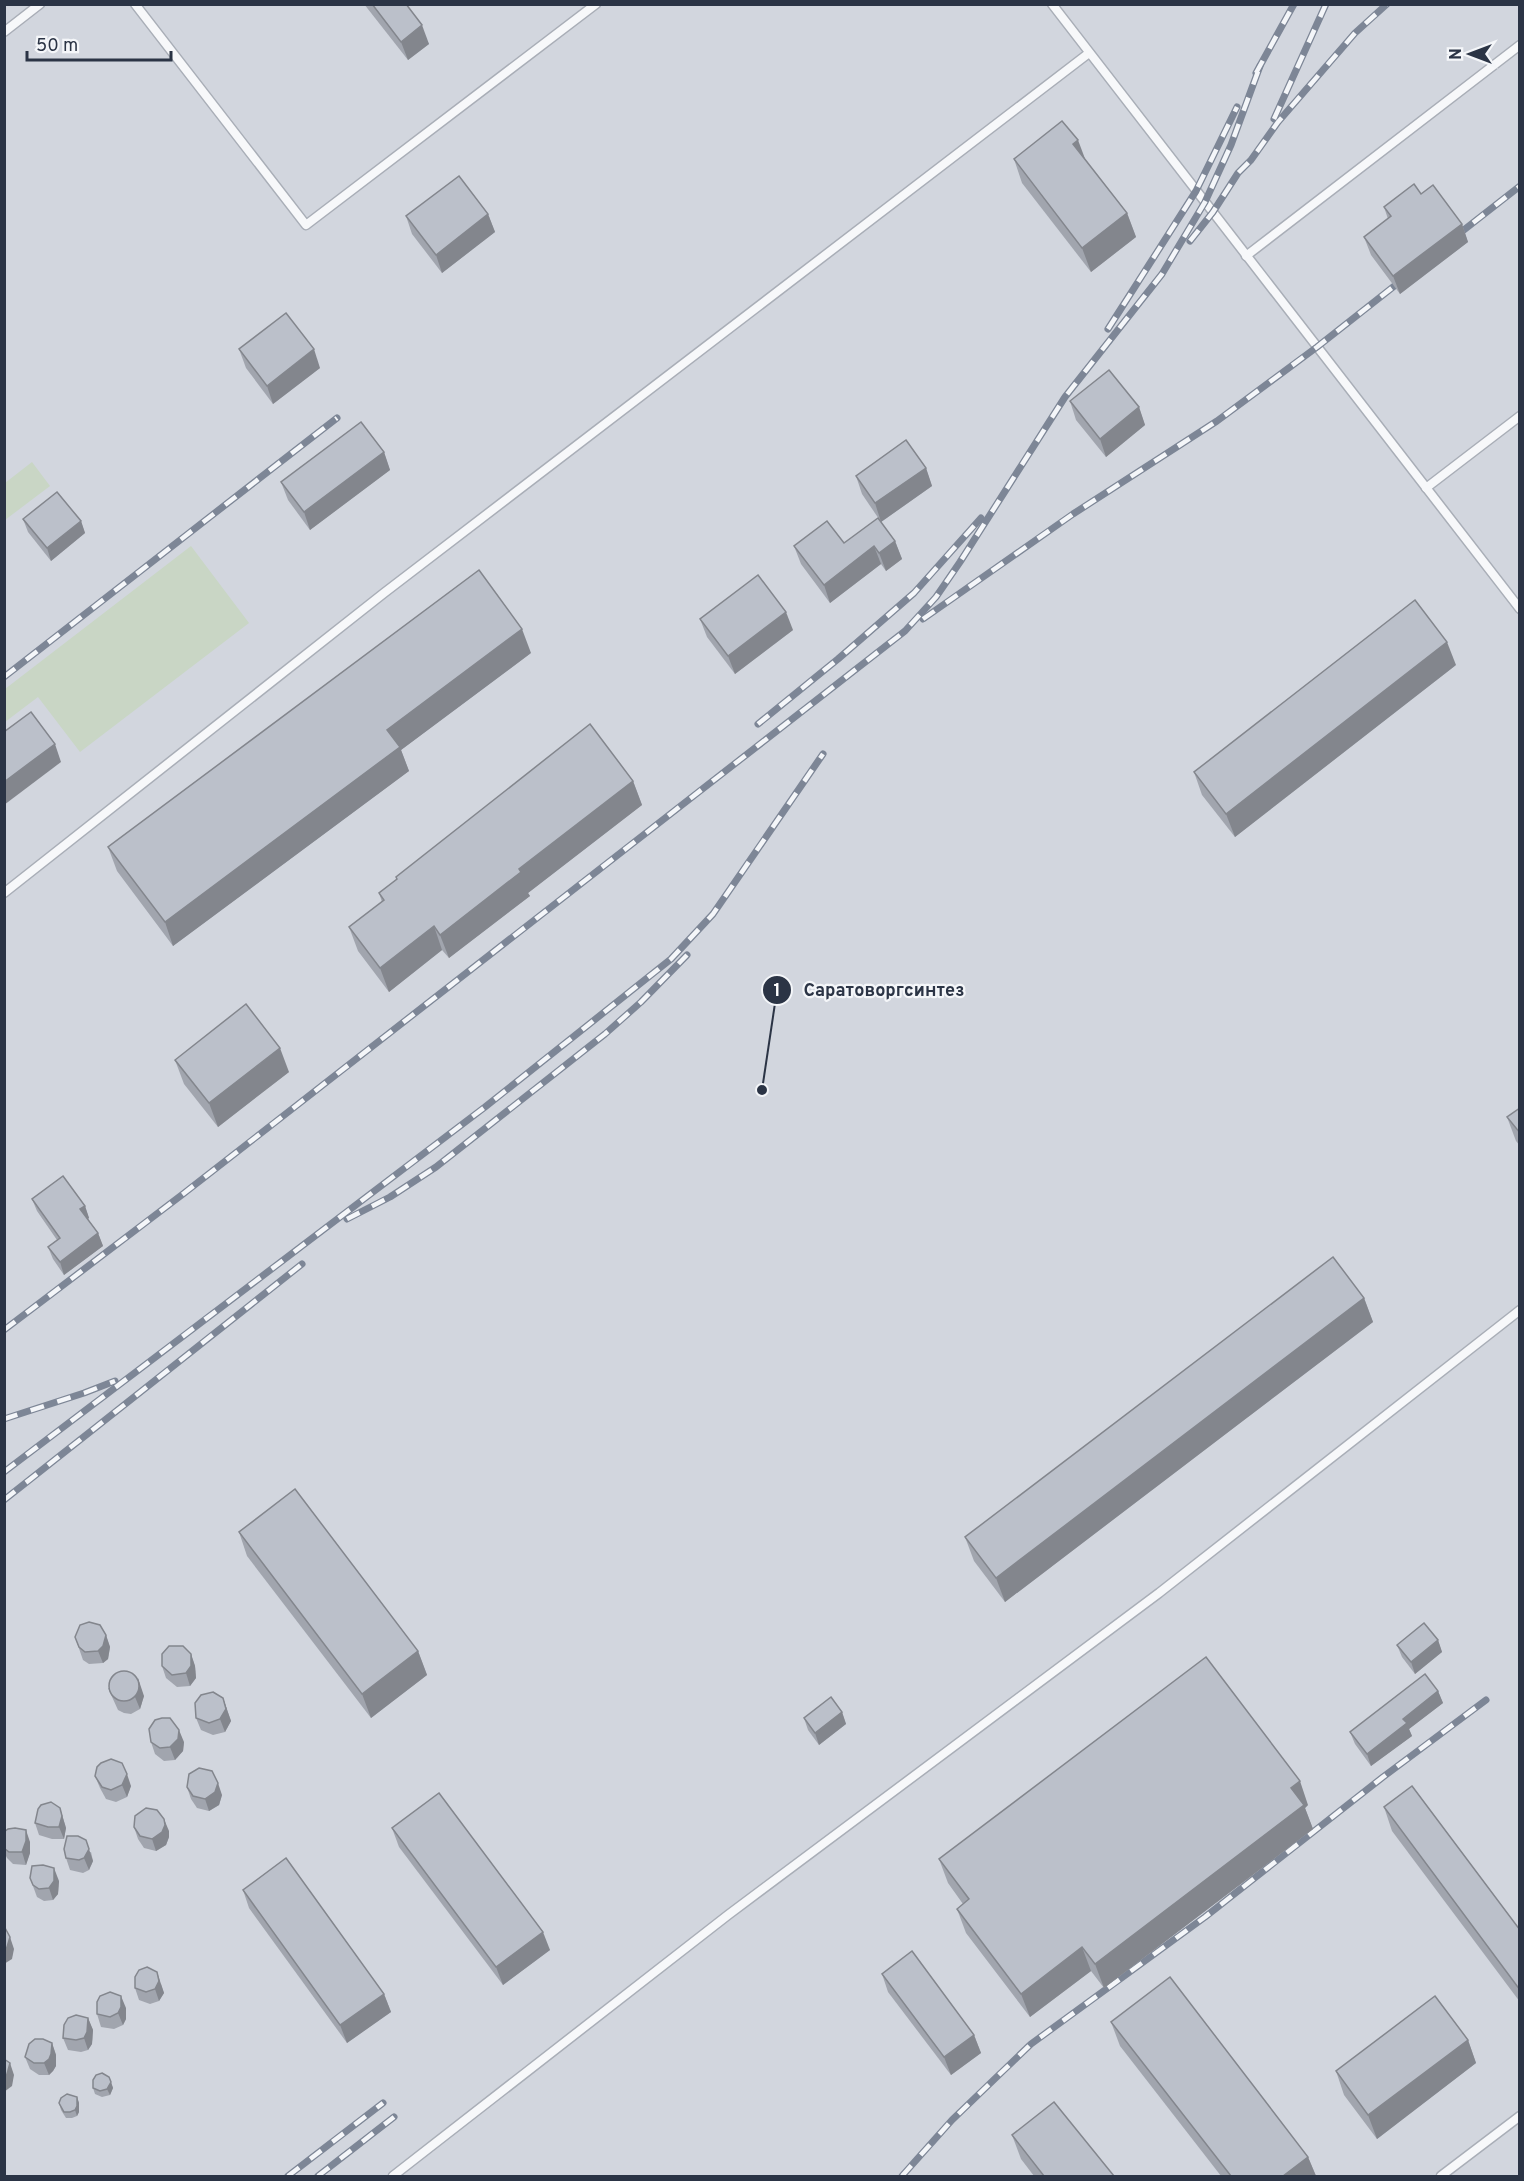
<svg xmlns="http://www.w3.org/2000/svg" width="1524" height="2181" font-family="Overpass,sans-serif">
<style>
.built{fill:#d2d6de}
.green{fill:#c9d6c5}
.lines{fill:none;stroke-linecap:round;stroke-linejoin:round}
.lane-casing{stroke:#a9aeb7;stroke-width:11}
.lane{stroke:#f7f8fa;stroke-width:8}
.rail-casing{stroke:#7d8696;stroke-width:7}
.rail{stroke:#f4f6f9;stroke-width:4.5;stroke-dasharray:14;stroke-linecap:butt}
.wall{fill:#a1a5ae}
.shaded-wall{fill:#83868d}
.building{fill:#bbc0ca;stroke:#83868d;stroke-width:1.5}
.leader{fill:none;stroke:#2b3445;stroke-width:2}
.callout-dot{fill:#2b3445;stroke:#f4f6f9;stroke-width:2}
.mark-label{font-size:18px;text-anchor:middle;font-weight:bold;fill:#fff}
.callout-label{font-size:18px;text-anchor:middle;font-weight:bold;fill:#2b3445;stroke:#f4f6f9;stroke-width:4.5;stroke-linejoin:round;paint-order:stroke}
</style>
<rect width="100%" height="100%" fill="#e4e7ec"/>
<rect class="built" x="5" y="5" width="1514" height="2171"/>
<g class="green">
<path d="M32 462 50 486 5 520V483Z"/>
<path d="M191 546 249 623 80 752 38 697 5 722V689Z"/>
</g>
<g class="lines">
<defs>
<g id="lane">
<path d="M135 4 306 225 596 4"/>
<path d="M1052 4 1520 609"/>
<path d="M4 32 40 4"/>
<path d="M1246 256 1520 45"/>
<path d="M1426 488 1520 416"/>
<path d="M4 893 384 593 1089 53"/>
<path d="M393 2176 728 1915 1159 1593 1520 1310"/>
<path d="M1441 2176 1520 2116"/>
</g>
</defs>
<use href="#lane" class="lane-casing"/>
<use href="#lane" class="lane"/>
<defs>
<g id="rail">
<path d="M1256 73 1294 4"/>
<path d="M1274 119 1326 4"/>
<path d="M1451 240 1520 186"/>
<path d="M1190 241 1213 212 1238 173 1251 160 1278 122 1355 33 1387 4"/>
<path d="M1108 329 1196 191 1237 107"/>
<path d="M923 619 1073 514 1217 421 1317 347 1407 276"/>
<path d="M4 677 337 418"/>
<path d="M758 724 838 659 914 593 981 518"/>
<path d="M347 1219 390 1197 436 1167 605 1034 641 1002 687 955"/>
<path d="M4 1330 183 1194 905 631 936 597 960 562 1065 397 1162 274 1205 202 1231 145 1260 66"/>
<path d="M4 1419 84 1393 115 1381"/>
<path d="M4 1472 485 1107 671 959 713 914 823 754"/>
<path d="M4 1500 302 1264"/>
<path d="M288 2176 383 2103"/>
<path d="M318 2176 394 2117"/>
<path d="M902 2176 952 2120 1031 2044 1205 1917 1383 1777 1486 1700"/>
</g>
</defs>
<use href="#rail" class="rail-casing"/>
<use href="#rail" class="rail"/>
</g>
<g class="wall">
<path d="M364 4H406L429 44 408 60Z"/>
<path d="M1084 158 1127 213 1136 237 1091 272 1022 183 1014 159Z"/>
<path d="M1384 207 1462 224 1468 242 1400 294 1371 255 1364 237 1388 219Z"/>
<path d="M488 214 495 232 442 273 412 234 406 216Z"/>
<path d="M239 349 320 368 273 404 246 368Z"/>
<path d="M1070 401 1139 407 1145 425 1106 457 1076 420Z"/>
<path d="M384 452 390 470 310 530 288 500 281 482Z"/>
<path d="M926 468 932 486 881 522 862 494 856 476Z"/>
<path d="M23 519 81 521 85 533 51 561 28 532Z"/>
<path d="M895 541 902 559 886 571 881 564 830 603 801 564 794 546Z"/>
<path d="M700 619 793 630 735 674 707 637Z"/>
<path d="M531 653 401 750 409 771 173 946 117 871 108 847Z"/>
<path d="M1456 665 1235 837 1202 795 1194 772Z"/>
<path d="M633 781 642 805 528 893 530 896 449 958 442 950 389 992 358 951 349 927 382 902 379 893 397 879 396 877Z"/>
<path d="M175 1060 289 1072 218 1127 184 1084Z"/>
<path d="M1520 1108V1146L1516 1141 1507 1117Z"/>
<path d="M32 1199 85 1206 89 1218 88 1219 98 1233 103 1246 64 1275 53 1259 48 1247 57 1240 37 1211Z"/>
<path d="M1364 1298 1373 1322 1005 1602 974 1561 965 1537Z"/>
<path d="M239 1532 418 1651 427 1675 371 1718 247 1556Z"/>
<path d="M106 1635 110 1647 108 1659 103 1663 89 1664 83 1660 75 1637Z"/>
<path d="M1438 1640 1442 1652 1415 1674 1402 1657 1397 1645Z"/>
<path d="M191 1654 195 1666 196 1678 190 1686 177 1687 166 1678 162 1666Z"/>
<path d="M108 1688 144 1696 140 1709 131 1714 124 1713 118 1710Z"/>
<path d="M1438 1691 1443 1703 1409 1729 1412 1736 1371 1766 1355 1744 1350 1732Z"/>
<path d="M223 1698 231 1721 225 1732 213 1735 201 1730 196 1718Z"/>
<path d="M842 1712 846 1724 819 1745 808 1730 804 1718Z"/>
<path d="M151 1742H184L183 1751 175 1760 164 1761 155 1754Z"/>
<path d="M95 1776 131 1786 127 1797 116 1802 106 1799 100 1788Z"/>
<path d="M187 1787 222 1795 219 1805 209 1811 197 1808 191 1799Z"/>
<path d="M1308 1805 1305 1808 1313 1829 1104 1988 1091 1971 1030 2017 966 1933 957 1909 963 1904 948 1883 939 1859Z"/>
<path d="M1384 1807 1520 1930V2002L1392 1831Z"/>
<path d="M60 1808 66 1828 64 1839H52L39 1835 35 1823Z"/>
<path d="M134 1827 169 1831V1837L166 1845 156 1851 144 1848 138 1839Z"/>
<path d="M392 1828 550 1950 503 1985 399 1847Z"/>
<path d="M4 1832 30 1842V1853L26 1865 13 1864 7 1858 4 1852Z"/>
<path d="M91 1852 93 1861 89 1870 83 1873 70 1870 66 1858Z"/>
<path d="M30 1878 59 1881 58 1894 53 1900 44 1901 37 1897Z"/>
<path d="M243 1890 384 1994 391 2012 347 2043 249 1908Z"/>
<path d="M882 1974 974 2035 981 2053 951 2075 888 1992Z"/>
<path d="M161 1984 164 1993 159 2001 150 2004 139 2000 135 1988Z"/>
<path d="M126 2008V2019L123 2025 114 2029 101 2027 97 2014Z"/>
<path d="M88 2018 93 2030 92 2044 88 2050 81 2052 68 2050 63 2038Z"/>
<path d="M1111 2022 1308 2157 1316 2176H1221L1120 2046Z"/>
<path d="M1468 2040 1476 2063 1377 2139 1344 2095 1336 2071Z"/>
<path d="M52 2043 56 2055V2066L53 2071 49 2075H39L30 2069 25 2057Z"/>
<path d="M109 2077 113 2088 110 2095 102 2097 95 2094 93 2088Z"/>
<path d="M77 2097 79 2103V2112L77 2116 72 2118H66L61 2110 59 2103Z"/>
<path d="M1012 2135 1114 2176H1034L1021 2159Z"/>
</g>
<g class="shaded-wall">
<path d="M422 25 429 44 408 60 401 42Z"/>
<path d="M1078 140 1087 164 1073 144Z"/>
<path d="M1127 213 1136 237 1091 272 1082 248Z"/>
<path d="M488 214 495 232 442 273 436 255Z"/>
<path d="M1462 224 1468 242 1400 294 1393 276Z"/>
<path d="M314 349 320 368 273 404 267 386Z"/>
<path d="M1139 407 1145 425 1106 457 1100 439Z"/>
<path d="M384 452 390 470 310 530 304 512Z"/>
<path d="M926 468 932 486 881 522 875 503Z"/>
<path d="M81 521 85 533 51 561 47 548Z"/>
<path d="M895 541 902 559 886 571 879 553Z"/>
<path d="M874 546 881 564 830 603 824 585Z"/>
<path d="M786 612 793 630 735 674 728 656Z"/>
<path d="M522 629 531 653 401 750 409 771 173 946 165 922 387 730Z"/>
<path d="M1447 642 1456 665 1235 837 1226 814Z"/>
<path d="M55 744 61 762 4 805V782Z"/>
<path d="M633 781 642 805 528 893 530 896 449 958 440 935 519 869Z"/>
<path d="M434 926 442 950 389 992 380 968Z"/>
<path d="M280 1048 289 1072 218 1127 209 1103Z"/>
<path d="M85 1206 89 1218 85 1221 80 1209Z"/>
<path d="M98 1233 103 1246 64 1275 60 1262Z"/>
<path d="M1364 1298 1373 1322 1005 1602 996 1578Z"/>
<path d="M106 1635 110 1647 108 1659 103 1663 98 1651Z"/>
<path d="M1438 1640 1442 1652 1415 1674 1411 1662Z"/>
<path d="M418 1651 427 1675 371 1718 362 1694Z"/>
<path d="M191 1654 195 1666 196 1678 190 1686 186 1673Z"/>
<path d="M138 1678 144 1696 140 1709 135 1697Z"/>
<path d="M1438 1691 1443 1703 1409 1729 1412 1736 1371 1766 1367 1754 1403 1719Z"/>
<path d="M223 1698 231 1721 225 1732 220 1719Z"/>
<path d="M842 1712 846 1724 819 1745 815 1733Z"/>
<path d="M179 1730 184 1742 183 1751 175 1760 170 1747Z"/>
<path d="M127 1774 131 1786 127 1797 122 1785Z"/>
<path d="M1300 1781 1308 1805 1305 1808 1313 1829 1104 1988 1095 1964 1291 1788Z"/>
<path d="M218 1783 222 1795 219 1805 209 1811 205 1799Z"/>
<path d="M60 1808 66 1828 64 1839 59 1827Z"/>
<path d="M164 1819 169 1831V1837L166 1845 156 1851 152 1839Z"/>
<path d="M26 1830 30 1842V1853L26 1865 22 1852Z"/>
<path d="M86 1840 93 1861 89 1870 84 1858Z"/>
<path d="M54 1868 59 1881 58 1894 53 1900 49 1888Z"/>
<path d="M543 1932 550 1950 503 1985 496 1967Z"/>
<path d="M10 1937 14 1949 12 1959 4 1964V1949Z"/>
<path d="M1082 1947 1091 1971 1030 2017 1021 1994Z"/>
<path d="M157 1972 164 1993 159 2001 155 1989Z"/>
<path d="M384 1994 391 2012 347 2043 340 2025Z"/>
<path d="M121 1996 126 2008V2019L123 2025 118 2013Z"/>
<path d="M88 2018 93 2030 92 2044 88 2050 84 2038Z"/>
<path d="M974 2035 981 2053 951 2075 944 2057Z"/>
<path d="M1468 2040 1476 2063 1377 2139 1368 2115Z"/>
<path d="M52 2043 56 2055V2066L53 2071 49 2075 44 2063Z"/>
<path d="M10 2063 14 2075 12 2086 4 2092V2076Z"/>
<path d="M111 2082 113 2088 110 2095 107 2089Z"/>
<path d="M77 2097 79 2103V2112L77 2116 75 2110Z"/>
<path d="M1308 2157 1316 2176H1283Z"/>
</g>
<g class="building">
<path d="M372 4H406L422 25 401 42Z"/>
<path d="M1062 121 1078 140 1073 144 1127 213 1082 248 1014 159Z"/>
<path d="M459 176 488 214 436 255 406 216Z"/>
<path d="M1414 184 1421 194 1433 185 1462 224 1393 276 1364 237 1391 216 1384 207Z"/>
<path d="M286 313 314 349 267 386 239 349Z"/>
<path d="M1109 370 1139 407 1100 439 1070 401Z"/>
<path d="M361 422 384 452 304 512 281 482Z"/>
<path d="M906 440 926 468 875 503 856 476Z"/>
<path d="M57 492 81 521 47 548 23 519Z"/>
<path d="M878 518 895 541 879 553 874 546 824 585 794 546 827 521 844 543Z"/>
<path d="M479 570 522 629 387 730 400 747 165 922 108 847Z"/>
<path d="M758 575 786 612 728 656 700 619Z"/>
<path d="M1415 600 1447 642 1226 814 1194 772Z"/>
<path d="M31 712 55 744 4 782V732Z"/>
<path d="M590 724 633 781 519 869 521 872 440 935 434 926 380 968 349 927 384 900 379 893 397 879 396 877Z"/>
<path d="M246 1004 280 1048 209 1103 175 1060Z"/>
<path d="M1520 1108V1133L1507 1117Z"/>
<path d="M63 1176 85 1206 80 1209 98 1233 60 1262 48 1247 60 1238 32 1199Z"/>
<path d="M1333 1257 1364 1298 996 1578 965 1537Z"/>
<path d="M295 1489 418 1651 362 1694 239 1532Z"/>
<path d="M89 1622 100 1625 106 1635 103 1646 98 1651 85 1652 79 1647 75 1637 80 1625Z"/>
<path d="M1424 1623 1438 1640 1411 1662 1397 1645Z"/>
<path d="M169 1646H183L191 1654V1666L186 1673 172 1675 162 1666V1654Z"/>
<path d="M1206 1657 1300 1781 1291 1788 1304 1805 1095 1964 1082 1947 1021 1994 957 1909 969 1899 939 1859Z"/>
<circle cx="124" cy="1686" r="15"/>
<path d="M1425 1674 1438 1691 1403 1719 1407 1723 1367 1754 1350 1732Z"/>
<path d="M213 1692 223 1698 226 1709 220 1719 209 1723 196 1718 195 1703 201 1695Z"/>
<path d="M831 1697 842 1712 815 1733 804 1718Z"/>
<path d="M162 1718H170L179 1730 178 1739 170 1747 160 1748 151 1742 149 1729 155 1720Z"/>
<path d="M111 1759 122 1763 127 1774 122 1785 111 1790 102 1787 95 1776 97 1767 101 1763Z"/>
<path d="M199 1768 212 1771 218 1783 215 1792 205 1799 193 1796 187 1787 189 1774Z"/>
<path d="M1412 1786 1520 1930V1990L1384 1807Z"/>
<path d="M439 1793 543 1932 496 1967 392 1828Z"/>
<path d="M51 1802 60 1808 62 1816 59 1827H48L35 1823 38 1809 41 1805Z"/>
<path d="M146 1808 157 1810 164 1819 165 1825 162 1832 152 1839 140 1836 134 1827 135 1816Z"/>
<path d="M15 1828 26 1830V1841L22 1852H9L4 1848V1832L8 1829Z"/>
<path d="M67 1836H78L86 1840 89 1849 84 1858 79 1860 66 1858 64 1849Z"/>
<path d="M286 1858 384 1994 340 2025 243 1890Z"/>
<path d="M43 1865 54 1868V1881L49 1888 39 1889 33 1885 30 1878 32 1866Z"/>
<path d="M4 1926 10 1937 7 1947 4 1949Z"/>
<path d="M912 1951 974 2035 944 2057 882 1974Z"/>
<path d="M147 1967 157 1972 159 1981 155 1989 146 1992 135 1988V1977L139 1970Z"/>
<path d="M1170 1977 1308 2157 1283 2176H1231L1111 2022Z"/>
<path d="M110 1992 121 1996V2007L118 2013 110 2017 97 2014V2002L100 1996Z"/>
<path d="M1435 1996 1468 2040 1368 2115 1336 2071Z"/>
<path d="M76 2015 88 2018 87 2032 84 2038 76 2040 63 2038 64 2025 68 2018Z"/>
<path d="M35 2039H43L52 2043 51 2054 49 2059 44 2063H34L25 2057 29 2044Z"/>
<path d="M4 2059 10 2063 7 2074 4 2076Z"/>
<path d="M102 2073 109 2077 111 2082 107 2089 100 2091 93 2088V2080L96 2075Z"/>
<path d="M67 2094 77 2097V2106L75 2110 70 2112H64L59 2103 61 2098Z"/>
<path d="M1054 2102 1114 2176H1044L1012 2135Z"/>
</g>
<path class="leader" d="M762 1090L777 990"/>
<g class="callout-dot">
<circle cx="762" cy="1090" r="6"/>
<circle cx="777" cy="990" r="15"/>
</g>
<g class="mark-label">
<text x="777" y="996">1</text>
</g>
<g class="callout-label">
<text x="884" y="996">Саратоворгсинтез</text>
</g>
<rect width="1524" height="2181" fill="none" stroke="#2b3445" stroke-width="12"/>
<g transform="translate(1470 54) rotate(270)" stroke="#f4f6f9" stroke-width="4.5" paint-order="stroke">
<path d="M0-4.5L10 22L0 15L-10 22Z" fill="#2b3445"/>
<text y="-9" font-size="16" font-weight="bold" text-anchor="middle" fill="#2b3445">N</text>
</g>
<path d="M27 51v9h144v-9" fill="none" stroke="#2b3445" stroke-width="3"/>
<text x="36" y="51" font-size="18" fill="#2b3445" stroke="#f4f6f9" stroke-width="4.5" paint-order="stroke">50 m</text>
</svg>
